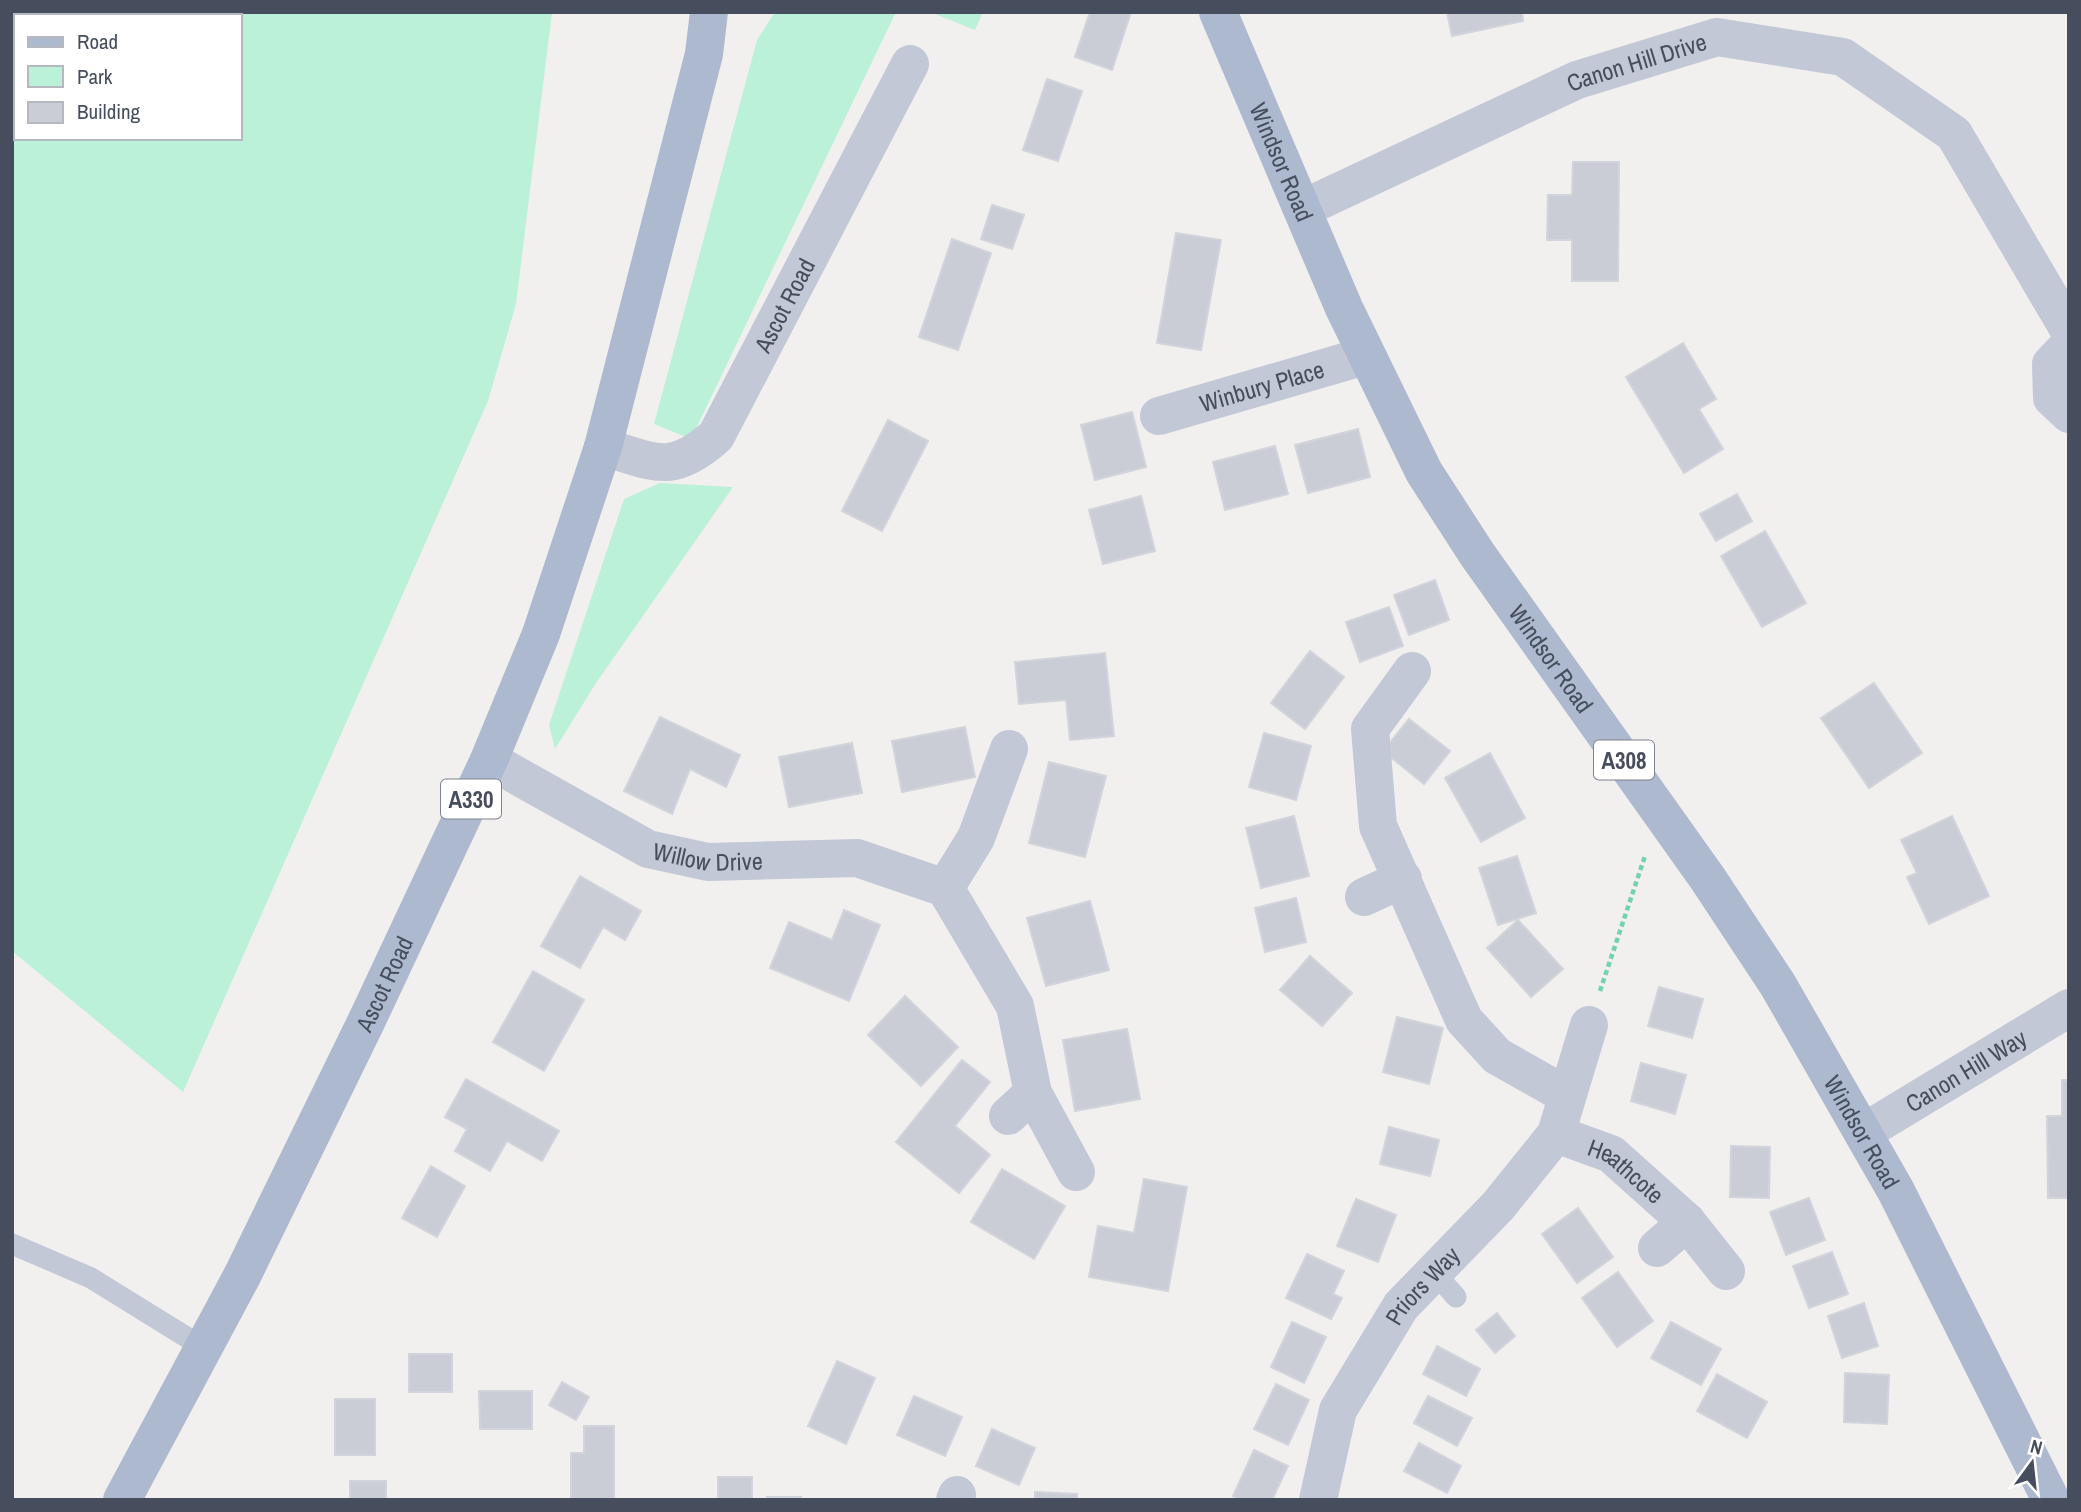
<svg xmlns="http://www.w3.org/2000/svg" width="2081" height="1512" font-family="'Archivo Narrow',sans-serif">
<style>
.green{fill:#bbf1d9;fill-rule:evenodd}
.building{fill:#cacdd5;stroke:#d2d4db;stroke-width:2}
.lines{fill:none;stroke-linecap:round;stroke-linejoin:round}
.path{stroke:#71d1b1;stroke-width:4.5;stroke-dasharray:5 3.5;stroke-linecap:butt}
.service{stroke:#c2c8d5;stroke-width:21}
.minor{stroke:#c2c8d5;stroke-width:38}
.primary{stroke:#adb9cf;stroke-width:38}
.labels{text-anchor:middle;dominant-baseline:central;stroke-width:6;stroke-linejoin:round;paint-order:stroke}
.shield{fill:#fff;stroke:#7e838e;stroke-width:2}
.shield-label{font-size:23px;font-weight:bold;fill:#464e5d}
.street-label{font-size:24px;fill:#464e5d;stroke:#fff}
</style>
<rect width="100%" height="100%" fill="#f2efef"/>
<g class="green">
<path d="M12 12H552L516 304 488 401 183 1092 12 951ZM16 16H240V138H16Z"/>
<path d="M775 12H896L691 439 654 424 757 40Z"/>
<path d="M930 12H983L975 30Z"/>
<path d="M660 483 733 487 596 683 555 749 549 725 624 499Z"/>
</g>
<g class="building">
<path d="M1090 12H1131L1112 70 1075 57Z"/>
<path d="M1447 12H1522L1523 21 1452 36Z"/>
<path d="M1047 79 1082 91 1058 161 1023 150Z"/>
<path d="M1573 162H1619L1618 281H1572V240H1547L1548 195H1572Z"/>
<path d="M992 205 1024 215 1012 249 981 239Z"/>
<path d="M1176 233 1221 240 1201 350 1157 343Z"/>
<path d="M952 239 991 253 958 350 919 337Z"/>
<path d="M1683 343 1716 399 1699 409 1723 449 1684 473 1626 377Z"/>
<path d="M1132 412 1146 467 1095 480 1081 425Z"/>
<path d="M888 420 928 441 882 531 842 511Z"/>
<path d="M1358 429 1370 477 1308 493 1295 445Z"/>
<path d="M1275 446 1288 494 1225 510 1213 462Z"/>
<path d="M1737 494 1752 521 1716 541 1700 514Z"/>
<path d="M1141 496 1155 551 1103 564 1089 510Z"/>
<path d="M1765 531 1806 603 1762 627 1721 556Z"/>
<path d="M1435 580 1449 620 1409 635 1394 595Z"/>
<path d="M1389 607 1403 646 1360 662 1346 622Z"/>
<path d="M1310 651 1344 677 1305 729 1271 703Z"/>
<path d="M1105 653 1114 736 1070 740 1066 700 1019 704 1015 662Z"/>
<path d="M1874 683 1922 753 1869 788 1821 718Z"/>
<path d="M660 717 740 755 726 787 690 769 672 814 624 791Z"/>
<path d="M1409 719 1450 751 1424 784 1383 751Z"/>
<path d="M965 727 975 777 902 792 892 741Z"/>
<path d="M1264 733 1311 746 1296 800 1249 787Z"/>
<path d="M852 743 862 793 789 807 779 757Z"/>
<path d="M1490 753 1525 818 1481 842 1445 778Z"/>
<path d="M1049 762 1106 776 1085 857 1029 843Z"/>
<path d="M1294 816 1309 876 1261 888 1246 828Z"/>
<path d="M1952 816 1989 896 1929 924 1907 877 1917 873 1901 840Z"/>
<path d="M1517 856 1536 913 1498 925 1479 868Z"/>
<path d="M580 876 641 911 625 940 603 927 580 968 541 946Z"/>
<path d="M1296 898 1306 942 1265 952 1255 908Z"/>
<path d="M1090 901 1109 970 1046 986 1027 918Z"/>
<path d="M844 910 880 925 849 1001 770 968 789 922 832 940Z"/>
<path d="M1518 920 1563 969 1531 997 1487 948Z"/>
<path d="M1310 956 1352 993 1322 1026 1280 990Z"/>
<path d="M533 971 584 1000 544 1071 493 1042Z"/>
<path d="M1659 987 1703 999 1692 1038 1648 1026Z"/>
<path d="M905 996 958 1047 921 1086 868 1035Z"/>
<path d="M1397 1017 1443 1028 1429 1084 1383 1072Z"/>
<path d="M1127 1029 1140 1099 1075 1111 1063 1040Z"/>
<path d="M962 1060 990 1082 955 1126 990 1155 959 1193 896 1142Z"/>
<path d="M1641 1063 1686 1075 1675 1114 1631 1101Z"/>
<path d="M466 1079 559 1131 542 1161 507 1141 490 1171 455 1151 467 1129 445 1117Z"/>
<path d="M2062 1080H2069V1198H2048L2047 1116H2062Z"/>
<path d="M1389 1127 1439 1140 1430 1176 1380 1164Z"/>
<path d="M1731 1146 1770 1147 1769 1198 1730 1197Z"/>
<path d="M431 1166 465 1186 437 1237 402 1218Z"/>
<path d="M1002 1169 1065 1206 1034 1259 971 1222Z"/>
<path d="M1144 1179 1187 1187 1168 1291 1089 1277 1098 1226 1134 1233Z"/>
<path d="M1809 1198 1825 1240 1786 1255 1770 1212Z"/>
<path d="M1356 1199 1396 1215 1378 1262 1337 1246Z"/>
<path d="M1578 1208 1613 1257 1577 1283 1542 1234Z"/>
<path d="M1832 1252 1848 1294 1809 1308 1793 1266Z"/>
<path d="M1307 1254 1344 1271 1333 1294 1342 1298 1331 1319 1286 1298Z"/>
<path d="M1618 1272 1653 1321 1617 1347 1582 1298Z"/>
<path d="M1864 1303 1878 1346 1842 1358 1828 1316Z"/>
<path d="M1497 1313 1515 1336 1495 1353 1476 1330Z"/>
<path d="M1292 1322 1326 1337 1304 1383 1271 1367Z"/>
<path d="M1671 1322 1721 1349 1701 1385 1651 1358Z"/>
<path d="M1437 1346 1480 1369 1466 1396 1423 1374Z"/>
<rect x="409" y="1354" width="43" height="38"/>
<path d="M837 1361 875 1378 846 1444 808 1426Z"/>
<path d="M1845 1373 1889 1375 1887 1424 1844 1422Z"/>
<path d="M1717 1374 1767 1402 1747 1438 1697 1411Z"/>
<path d="M562 1382 589 1397 576 1420 549 1405Z"/>
<path d="M1276 1384 1309 1400 1288 1445 1254 1429Z"/>
<path d="M479 1391H532V1429H480Z"/>
<path d="M914 1396 962 1417 945 1456 897 1435Z"/>
<path d="M1428 1396 1472 1418 1457 1446 1414 1423Z"/>
<rect x="335" y="1399" width="40" height="56"/>
<path d="M584 1426H614V1500H571V1453H584Z"/>
<path d="M992 1429 1035 1448 1019 1485 976 1466Z"/>
<path d="M1419 1443 1461 1466 1447 1493 1404 1471Z"/>
<path d="M1254 1450 1288 1466 1272 1500H1241L1233 1496Z"/>
<rect x="718" y="1477" width="34" height="23"/>
<rect x="350" y="1481" width="36" height="19"/>
<path d="M1035 1492 1077 1494V1500H1035Z"/>
<rect x="767" y="1497" width="34" height="3"/>
</g>
<g class="lines">
<path class="path" d="M1600 991 1645 856"/>
<g class="service">
<path d="M12 1244 91 1278 204 1348"/>
<path d="M1434 1272 1456 1297"/>
</g>
<g class="minor">
<path id="s1" d="M1302 209 1577 80 1717 37 1843 57 1954 134 2069 330"/>
<path d="M2069 345 2051 364 2052 398 2069 414"/>
<path id="s2" d="M1159 416 1365 356"/>
<path id="s3" d="M603 447C655 462 671 476 716 436L910 64"/>
<path d="M1412 671 1370 729 1378 826 1464 1020 1497 1056 1566 1095"/>
<path id="s4" d="M489 760 648 849 708 862 857 858 945 888 1015 1006 1033 1093 1076 1172"/>
<path d="M945 888 976 838 1009 749"/>
<path d="M1364 897 1403 879"/>
<path d="M1008 1116 1033 1093"/>
<path id="s5" d="M1864 1132 2069 1008"/>
<path id="s6" d="M1556 1134 1611 1154 1687 1222 1726 1271"/>
<path d="M1657 1248 1687 1222"/>
<path d="M955 1500 957 1495"/>
<path id="s7" d="M1318 1500 1338 1410 1401 1306 1498 1206 1556 1134 1589 1025"/>
</g>
<g class="primary">
<path id="s8" d="M1218 12 1344 308 1424 472 1477 554 1708 879 1778 985 1896 1191 2051 1500"/>
<path id="s9" d="M122 1500 242 1276 366 1022 489 760 541 634 603 447 704 54 709 12"/>
</g>
</g>
<g class="labels">
<g class="shield">
<rect x="1594" y="740.5" width="60" height="39" rx="5"/>
<rect x="441" y="779.5" width="60" height="39" rx="5"/>
</g>
<g class="shield-label">
<text x="1624" y="760">A308</text>
<text x="471" y="799">A330</text>
</g>
<g class="street-label">
<text stroke="none"><textPath href="#s1" startOffset="366">Canon Hill Drive</textPath></text>
<text stroke="none"><textPath href="#s8" startOffset="163">Windsor Road</textPath></text>
<text stroke="none"><textPath href="#s3" startOffset="270">Ascot Road</textPath></text>
<text stroke="none"><textPath href="#s2" startOffset="107">Winbury Place</textPath></text>
<text stroke="none"><textPath href="#s8" startOffset="730">Windsor Road</textPath></text>
<text stroke="none"><textPath href="#s4" startOffset="243">Willow Drive</textPath></text>
<text stroke="none"><textPath href="#s9" startOffset="579">Ascot Road</textPath></text>
<text stroke="none"><textPath href="#s5" startOffset="119">Canon Hill Way</textPath></text>
<text stroke="none"><textPath href="#s8" startOffset="1297">Windsor Road</textPath></text>
<text stroke="none"><textPath href="#s6" startOffset="80">Heathcote</textPath></text>
<text stroke="none"><textPath href="#s7" startOffset="243">Priors Way</textPath></text>
</g>
</g>
<rect width="2081" height="1512" fill="none" stroke="#464e5d" stroke-width="28"/>
<rect x="14" y="14" width="228" height="126" fill="#ffffff" stroke="#b5b8be" stroke-width="2"/>
<rect x="28" y="37" width="35" height="10" fill="#adb9cf" stroke="#b5b8be" stroke-width="2"/>
<text x="77" y="49" font-size="21" fill="#464e5d">Road</text>
<rect x="28" y="66" width="35" height="21" fill="#bbf1d9" stroke="#b5b8be" stroke-width="2"/>
<text x="77" y="84" font-size="21" fill="#464e5d">Park</text>
<rect x="28" y="102" width="35" height="21" fill="#cacdd5" stroke="#b5b8be" stroke-width="2"/>
<text x="77" y="119" font-size="21" fill="#464e5d">Building</text>
<g transform="translate(2032 1463) rotate(15)" stroke="#ffffff" stroke-width="5" paint-order="stroke">
<path d="M0-5L12 26L0 18L-12 26Z" fill="#464e5d"/>
<text y="-10" font-size="19" font-weight="bold" text-anchor="middle" fill="#464e5d">N</text>
</g>
</svg>
